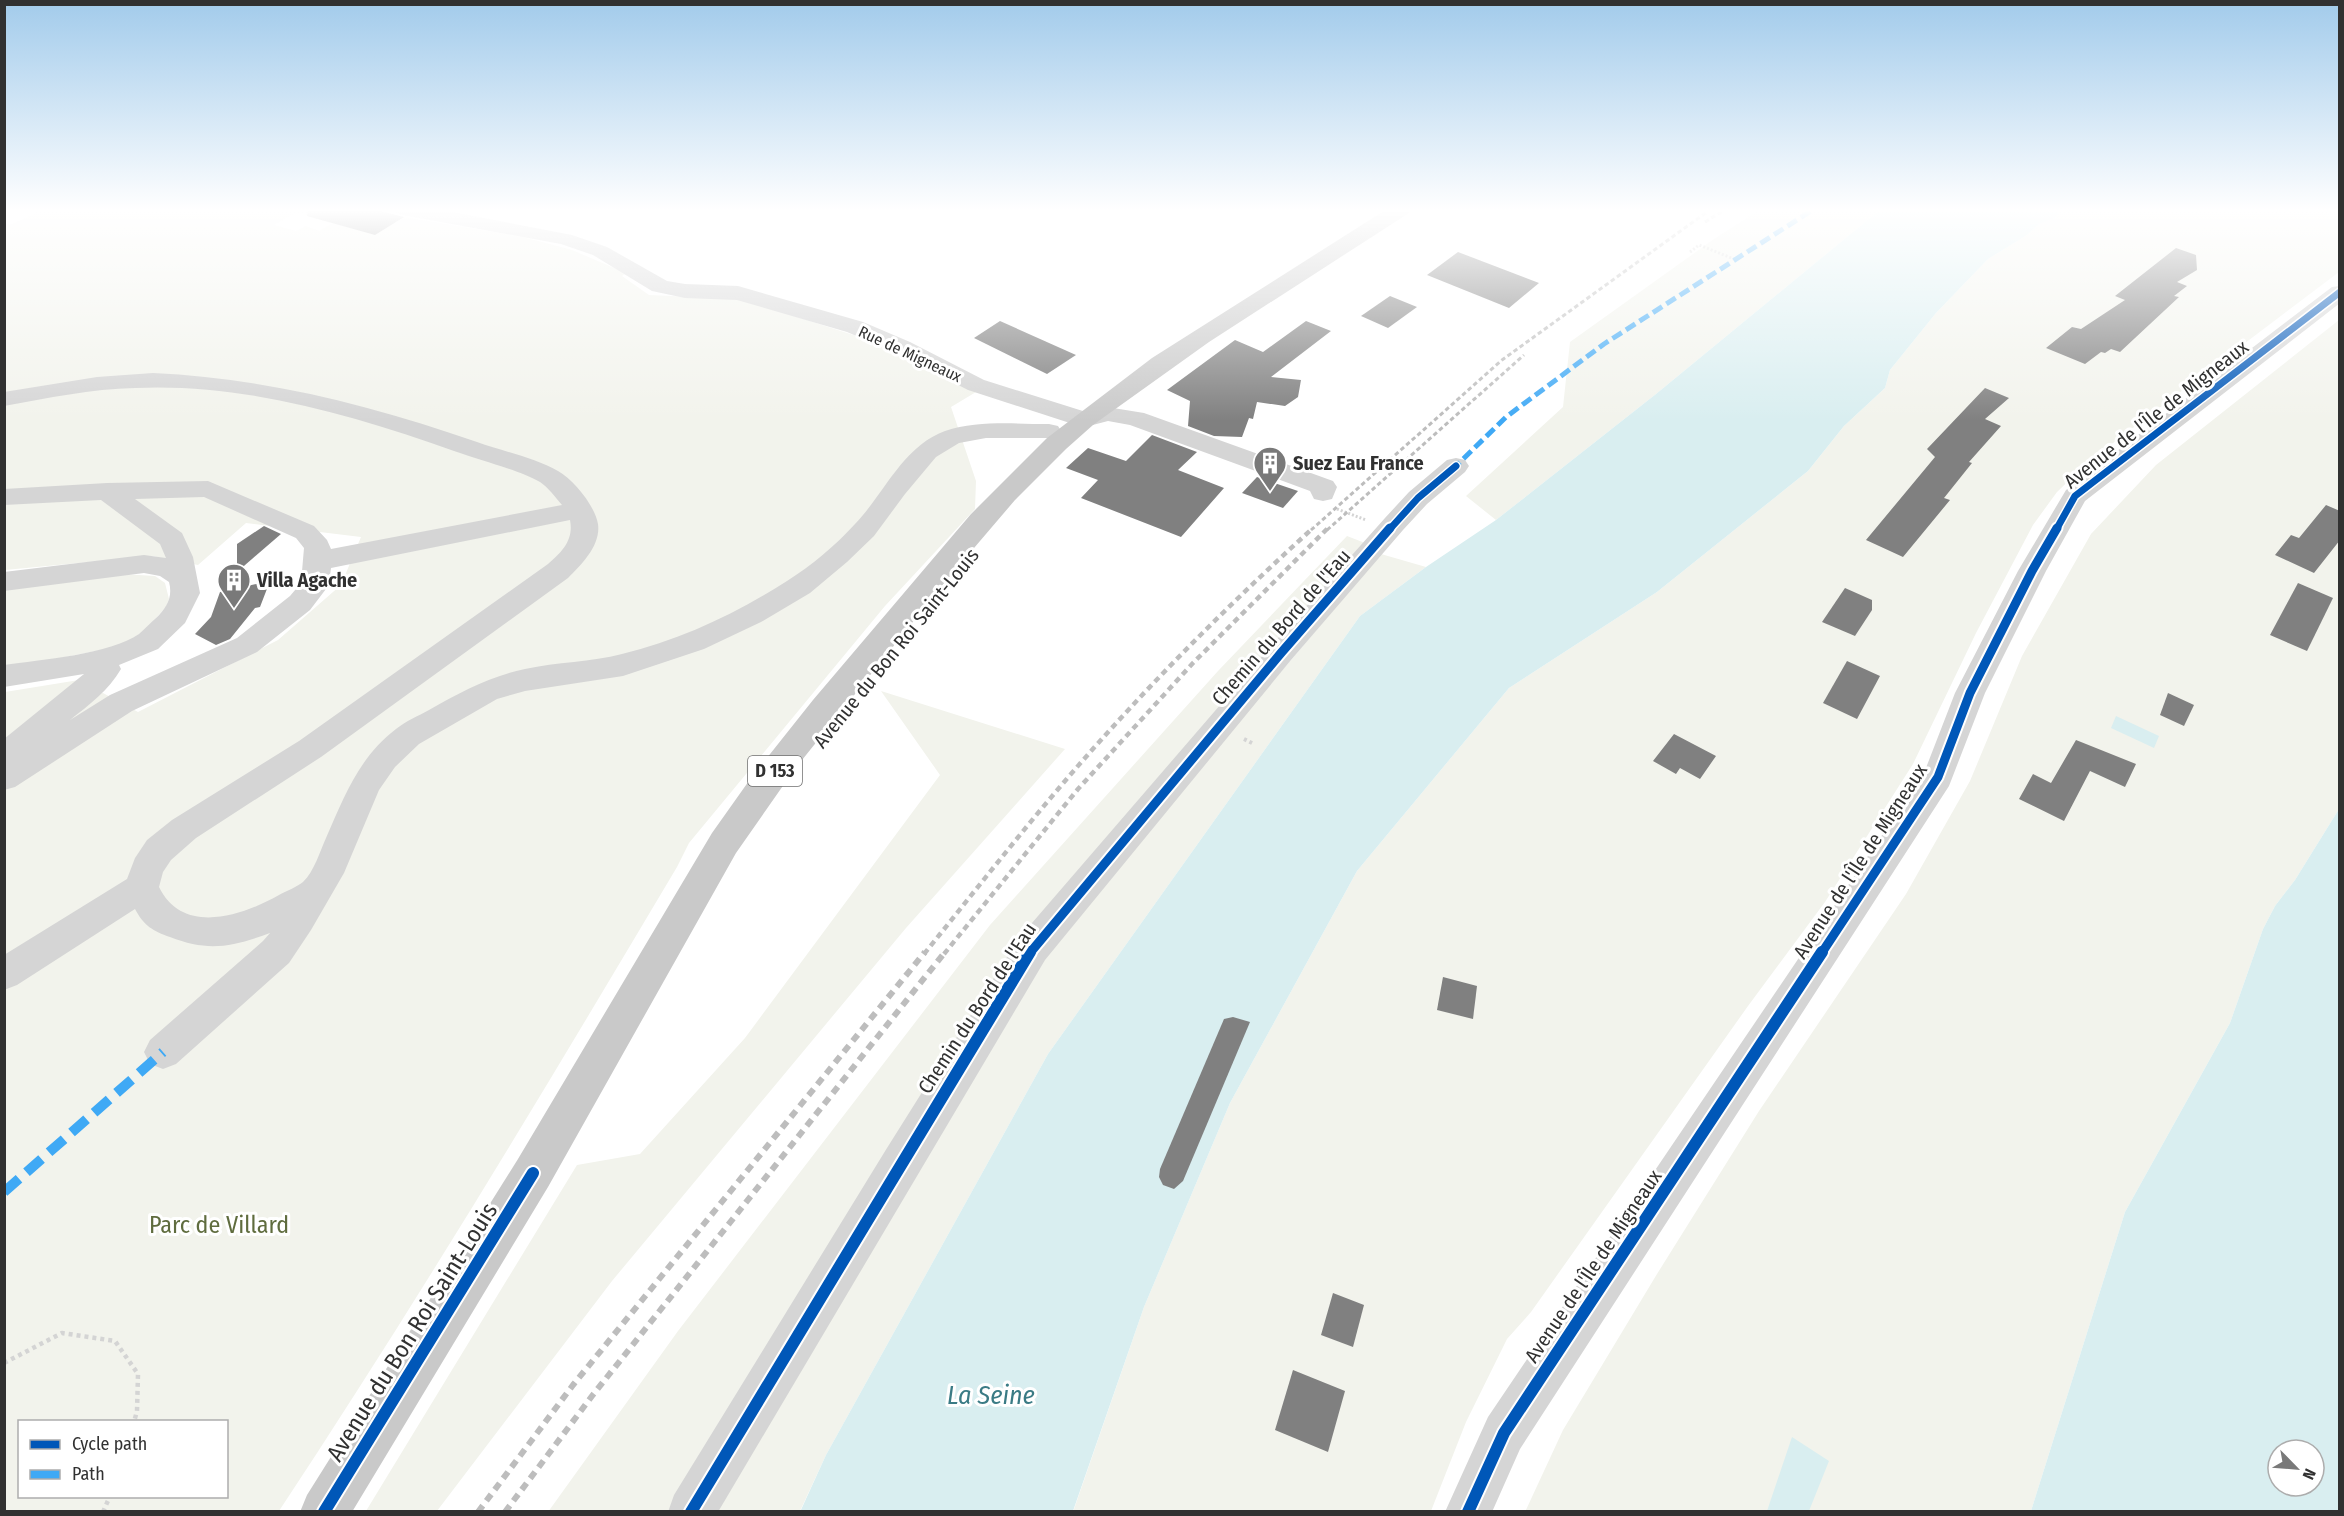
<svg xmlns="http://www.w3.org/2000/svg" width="2344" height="1516" font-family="'Fira Sans Condensed',sans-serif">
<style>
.green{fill:#f2f3ec;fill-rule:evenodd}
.water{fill:#d9eef0;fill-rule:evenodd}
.building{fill:#808080}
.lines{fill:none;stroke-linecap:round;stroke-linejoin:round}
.path-far2{stroke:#d4d4d4;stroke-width:3;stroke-dasharray:2 2;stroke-linecap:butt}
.path-far1{stroke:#d4d4d4;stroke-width:4;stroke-dasharray:3 3;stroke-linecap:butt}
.path{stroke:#d4d4d4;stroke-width:4.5;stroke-dasharray:4 4;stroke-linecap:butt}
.minor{fill:#d5d5d5;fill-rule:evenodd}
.major{fill:#c9c9c9;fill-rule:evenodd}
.rail-far2{stroke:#bdbdbd;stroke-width:3;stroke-dasharray:4.5 3;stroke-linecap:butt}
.rail-far1{stroke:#bdbdbd;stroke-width:4.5;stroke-dasharray:6 4.5;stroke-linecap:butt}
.rail{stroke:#bdbdbd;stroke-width:6;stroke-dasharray:8 6;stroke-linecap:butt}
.quiet-far1{stroke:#3fa9f5;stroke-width:5;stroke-dasharray:11 5;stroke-linecap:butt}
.quiet{stroke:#3fa9f5;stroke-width:10;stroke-dasharray:20 10;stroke-linecap:butt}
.cycleway-far2-casing{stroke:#fff;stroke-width:10}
.cycleway-far1-casing{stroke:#fff;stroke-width:13}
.cycleway-casing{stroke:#fff;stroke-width:16}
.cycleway-far2{stroke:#0057b8;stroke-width:7}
.cycleway-far1{stroke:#0057b8;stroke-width:9}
.cycleway{stroke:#0057b8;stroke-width:12}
.labels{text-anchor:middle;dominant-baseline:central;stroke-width:6;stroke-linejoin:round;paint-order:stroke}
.far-street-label{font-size:16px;fill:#313131;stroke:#fff}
.shield{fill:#fff;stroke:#6f6f6f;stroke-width:1.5}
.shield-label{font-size:18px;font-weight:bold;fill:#313131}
.street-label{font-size:20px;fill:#313131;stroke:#fff}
.poi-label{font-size:20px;font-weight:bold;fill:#313131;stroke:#fff;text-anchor:start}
.near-park-label{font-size:24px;fill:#5f6c3e;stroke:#fff}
.near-street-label{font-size:24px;fill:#313131;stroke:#fff}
.near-water-label{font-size:26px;font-style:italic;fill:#3a7b85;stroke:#fff}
</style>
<rect width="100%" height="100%" fill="#fff"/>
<g class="green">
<path d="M44 209H336L319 219 297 212 274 225 296 231 306 226 319 231 333 223 375 235 404 217 523 237 572 250 626 273 622 276 649 295 741 299 869 340 976 392 951 407 976 481 975 509 885 606 689 843 677 867C548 1084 418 1301 279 1511H5V692L79 680 138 712 278 640 341 585 361 537 246 523 198 565 152 556 5 570 4 223 10 225ZM20 1422H226V1496H20Z"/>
<path d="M1761 209H1881L1656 394 1496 520 1466 496 1563 407 1570 342 1714 239Z"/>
<path d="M2062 209H2339V272L2088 462 2057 492 2033 525 1976 633 1913 764 1825 902 1748 1006 1531 1312 1507 1339 1466 1422 1431 1511 1073 1512 1144 1307 1230 1103 1357 871 1509 688 1657 592 1808 471 1844 426 1885 388 1890 370 1936 313 1988 259 2027 235 2039 224 2055 218Z"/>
<path d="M2339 320V809L2295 880 2275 906 2263 929 2230 1023 2125 1212 2031 1511 1525 1512 1563 1430 1657 1274 1759 1111 1906 894 1970 781 2022 656 2091 534 2156 465Z"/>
<path d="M1347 536 1365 543 1170 773 676 1511 548 1512 678 1331 990 925 1218 671Z"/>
<path d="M1381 554 1426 567 1360 616 1048 1054 826 1455 800 1511 713 1512 1037 959Z"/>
<path d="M122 574 155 576 165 583 169 599 166 607 144 631 121 646 5 669V587Z"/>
<path d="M881 691 1065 749 906 928 612 1281 437 1511H366L577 1165 640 1154 745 1038 940 775Z"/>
</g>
<g class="water">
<path d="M1881 209H2062L2055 218 2039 224 2027 235 1988 259 1936 313 1890 370 1885 388 1844 426 1808 471 1657 592 1509 688 1357 871 1230 1103 1144 1307 1073 1511 800 1512 826 1455 1048 1054 1360 616 1426 567 1496 520 1656 394Z"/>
<path d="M2116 716 2159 736 2154 748 2111 728Z"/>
<path d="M2339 809V1511H2031L2125 1212 2230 1023 2263 929 2275 906 2295 880ZM2278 1450H2314V1486H2278Z"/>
<path d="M1792 1437 1829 1461 1809 1511H1767Z"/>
</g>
<g class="building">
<path d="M308 209H372L404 217 375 235 307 216Z"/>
<path d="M2176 248 2196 255 2197 270 2177 282 2187 286 2174 296 2179 297 2120 352 2111 349 2105 353 2101 352 2085 364 2046 348 2072 327 2081 329 2125 300 2115 296Z"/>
<path d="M1458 252 1539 283 1509 308 1427 275Z"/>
<path d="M1390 296 1417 307 1388 328 1361 316Z"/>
<path d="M1000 321 1076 355 1047 374 974 338Z"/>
<path d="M1306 321 1331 331 1271 377 1301 380 1298 397 1285 406 1257 402 1253 419 1249 418 1242 437 1214 436 1188 426 1190 401 1167 390 1235 340 1263 352Z"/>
<path d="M1985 388 2009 398 1985 419 2001 426 1969 462 1972 463 1944 498 1950 500 1903 557 1866 540 1935 457 1927 449Z"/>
<path d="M1152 435 1197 452 1178 470 1224 488 1181 537 1081 498 1098 480 1066 468 1088 448 1126 461Z"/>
<path d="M1257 477 1298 491 1283 508 1242 493Z"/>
<path d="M2326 505 2340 511V540L2314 573 2275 555 2291 535 2299 538Z"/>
<path d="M264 526 281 534 237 572V544Z"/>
<path d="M270 581 260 607 255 608 230 639 216 645 195 634 211 617 220 592Z"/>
<path d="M2298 583 2333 598 2307 651 2270 635Z"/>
<path d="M1845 588 1872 600V610L1855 636 1822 622Z"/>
<path d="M1847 661 1880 676 1857 719 1823 703Z"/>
<path d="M2168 693 2194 705 2184 726 2160 715Z"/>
<path d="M1674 734 1716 756 1700 779 1680 768 1676 774 1653 761Z"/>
<path d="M2076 740 2136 764 2125 787 2090 771 2064 821 2019 799 2033 774 2051 783Z"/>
<path d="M1443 977 1477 986 1473 1019 1437 1010Z"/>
<path d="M1233 1017 1250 1022 1183 1181 1174 1189 1163 1185 1159 1177 1160 1169 1224 1019Z"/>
<path d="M1333 1293 1364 1305 1353 1347 1321 1335Z"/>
<path d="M1293 1370 1345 1391 1328 1452 1275 1430Z"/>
</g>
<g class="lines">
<g class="path-far2">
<path d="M1690 252 1699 245 1734 259"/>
<path d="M1337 509 1366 520"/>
</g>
<path class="path-far1" d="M1244 739 1254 744"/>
<g class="path">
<path d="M4 1363 62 1333 115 1341 138 1374 137 1411 134 1422"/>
<path d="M103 1512 110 1496"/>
</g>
<g class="minor">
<path d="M393 209H437L572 235 607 247 667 281 685 284 738 286 863 322 910 342 984 380 1086 412 1107 407 1144 413 1333 481 1337 487 1332 499 1323 501 1314 499 1310 491 1130 425 1108 421 1085 427 1076 425 968 390 894 352 847 332 737 300 685 298 652 291 593 255 561 244 403 215 396 213Z"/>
<path d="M2340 286V303L2085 501 2046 571 1985 693 1949 786 1520 1449 1492 1512H1445L1488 1417 1924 773 1955 693 2018 571 2066 490 2332 287Z"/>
<path d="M153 373C265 378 371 405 477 442 502 451 535 458 558 471 574 480 595 506 598 524 601 545 582 564 568 578L321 757 196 838 171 860 163 872 159 887C183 936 242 916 279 895 286 891 297 887 303 882 314 872 320 851 326 838 344 797 359 757 396 729 406 721 418 716 429 710 461 692 488 677 525 669 557 662 591 662 622 654 681 640 737 613 787 581 811 566 836 545 855 524 884 494 903 446 945 431 978 420 1015 424 1049 424L1058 426 1061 431 1058 436 1049 438H986L959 443 936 457 905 494 874 536 847 562 810 593 761 622 704 649 623 676 525 691 497 699 419 744 395 767 379 790 344 873 311 930 289 963 176 1064 163 1069 150 1064 144 1052 150 1040 263 941 270 933C232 947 208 952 170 937 153 931 144 926 135 909L17 985 4 990V955L127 879 135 858 147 840 172 820 299 741 548 564C562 552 574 540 570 520L331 568 329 585 310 610 257 652 132 711 15 787 4 790V739L84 674 4 687V665C40 660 111 654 139 634 145 629 150 623 156 618 167 607 173 597 169 582L160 576 144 573 4 591V572L144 555 166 558 160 544 101 500 4 505V489L107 483 208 481 314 526 327 540 331 549 562 505C556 498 548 487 540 482 519 470 479 460 454 451 353 415 244 383 135 388 91 389 48 398 4 406V392L97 377ZM204 497 296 538 304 548 301 583 290 596 237 638 110 695 70 720C89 705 109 690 121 669L119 665 158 649 185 623 200 593 193 557 182 533 135 499Z"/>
<path d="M1456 458 1465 460 1469 466 1465 472 1427 504 1403 530 1291 660 1045 960 718 1512H668L674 1495 887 1148 1019 938 1271 646 1385 518 1409 492 1447 460Z"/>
</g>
<path class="major" d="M1387 209H1412L1409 213 1209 342 1093 425 1066 449 1015 500 945 582 794 770 736 853 548 1187 352 1512H300L307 1495 518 1159 712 833 751 778 813 700 971 514 1047 438 1152 358Z"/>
<g class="rail-far2">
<path d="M1705 222 1726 209"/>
<path d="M1311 530 1502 360 1711 209"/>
<path d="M1327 530 1524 355"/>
</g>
<g class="rail-far1">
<path d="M924 954C971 896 1017 837 1065 781 1142 691 1225 608 1313 528"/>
<path d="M944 954 1078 789 1193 663 1328 528"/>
</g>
<g class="rail">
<path d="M478 1512 573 1385 925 952"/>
<path d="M505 1512 592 1396 945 952"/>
</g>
<path class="quiet-far1" d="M1452 470 1506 417 1604 344 1814 209"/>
<path class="quiet" d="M4 1192 163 1052"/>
<defs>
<g id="cycleway-far2">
<path d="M1389 530 1418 498 1456 466"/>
<path d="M2056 530 2075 496 2340 292"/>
</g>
<g id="cycleway-far1">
<path d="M1029 954 1281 653 1390 528"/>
<path d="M1821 954 1938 777 1970 693 2032 571 2057 528"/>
</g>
<g id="cycleway">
<path d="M324 1512 533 1173"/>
<path d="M691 1512 1030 952"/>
<path d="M1468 1512 1504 1433 1822 952"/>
</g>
</defs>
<use href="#cycleway-far2" class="cycleway-far2-casing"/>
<use href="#cycleway-far1" class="cycleway-far1-casing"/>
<use href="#cycleway" class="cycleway-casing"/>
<use href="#cycleway-far2" class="cycleway-far2"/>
<use href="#cycleway-far1" class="cycleway-far1"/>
<use href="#cycleway" class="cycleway"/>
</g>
<linearGradient id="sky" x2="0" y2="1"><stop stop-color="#a2cbeb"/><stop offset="0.5" stop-color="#fff"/><stop offset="1" stop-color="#fff" stop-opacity="0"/></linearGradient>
<rect width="2344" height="421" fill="url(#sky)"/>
<defs>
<symbol id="building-pin" viewBox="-11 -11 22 30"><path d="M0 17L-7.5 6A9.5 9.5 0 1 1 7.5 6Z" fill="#797979" stroke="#fff"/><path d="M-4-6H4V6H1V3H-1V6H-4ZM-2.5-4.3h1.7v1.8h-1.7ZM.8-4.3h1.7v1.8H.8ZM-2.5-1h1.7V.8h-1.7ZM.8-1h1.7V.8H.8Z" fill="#fff"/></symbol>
</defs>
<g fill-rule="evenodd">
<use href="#building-pin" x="1251" y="444" width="38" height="52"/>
<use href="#building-pin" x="215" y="561" width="38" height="52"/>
</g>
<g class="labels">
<g class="far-street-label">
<text transform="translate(910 354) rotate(25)">Rue de Migneaux</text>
</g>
<rect class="shield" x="748" y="756" width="54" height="30" rx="4.5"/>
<g class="shield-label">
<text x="775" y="771">D 153</text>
</g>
<g class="street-label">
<text transform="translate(2156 414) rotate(-38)">Avenue de l'Île de Migneaux</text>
<text transform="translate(1281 627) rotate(-49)">Chemin du Bord de l'Eau</text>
<text transform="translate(896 648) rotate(-51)">Avenue du Bon Roi Saint-Louis</text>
<text transform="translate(1860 861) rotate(-57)">Avenue de l'Île de Migneaux</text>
<text transform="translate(977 1008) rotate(-57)">Chemin du Bord de l'Eau</text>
<text transform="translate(1593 1266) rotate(-56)">Avenue de l'Île de Migneaux</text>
</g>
<g class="poi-label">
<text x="1293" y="463">Suez Eau France</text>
<text x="257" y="580">Villa Agache</text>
</g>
<g class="near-park-label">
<text x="219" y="1225">Parc de Villard</text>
</g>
<g class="near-street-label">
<text transform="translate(412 1332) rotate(-58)">Avenue du Bon Roi Saint-Louis</text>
</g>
<g class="near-water-label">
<text x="991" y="1395">La Seine</text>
</g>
</g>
<rect width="2344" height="1516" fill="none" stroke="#313131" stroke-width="12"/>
<rect x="18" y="1420" width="210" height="78" fill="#ffffff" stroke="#adadad" stroke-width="1.5"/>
<rect x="30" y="1440" width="30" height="9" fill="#0057b8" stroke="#adadad" stroke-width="1.5"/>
<text x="72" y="1450" font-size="18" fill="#313131">Cycle path</text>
<rect x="30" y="1470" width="30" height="9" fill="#3fa9f5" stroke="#adadad" stroke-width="1.5"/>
<text x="72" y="1480" font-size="18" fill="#313131">Path</text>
<g transform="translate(2296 1468) rotate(115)"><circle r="28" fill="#ffffff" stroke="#adadad" stroke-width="1.5"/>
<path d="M0-4.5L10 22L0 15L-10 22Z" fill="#797979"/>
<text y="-9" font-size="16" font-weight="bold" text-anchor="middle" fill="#313131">N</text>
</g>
</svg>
